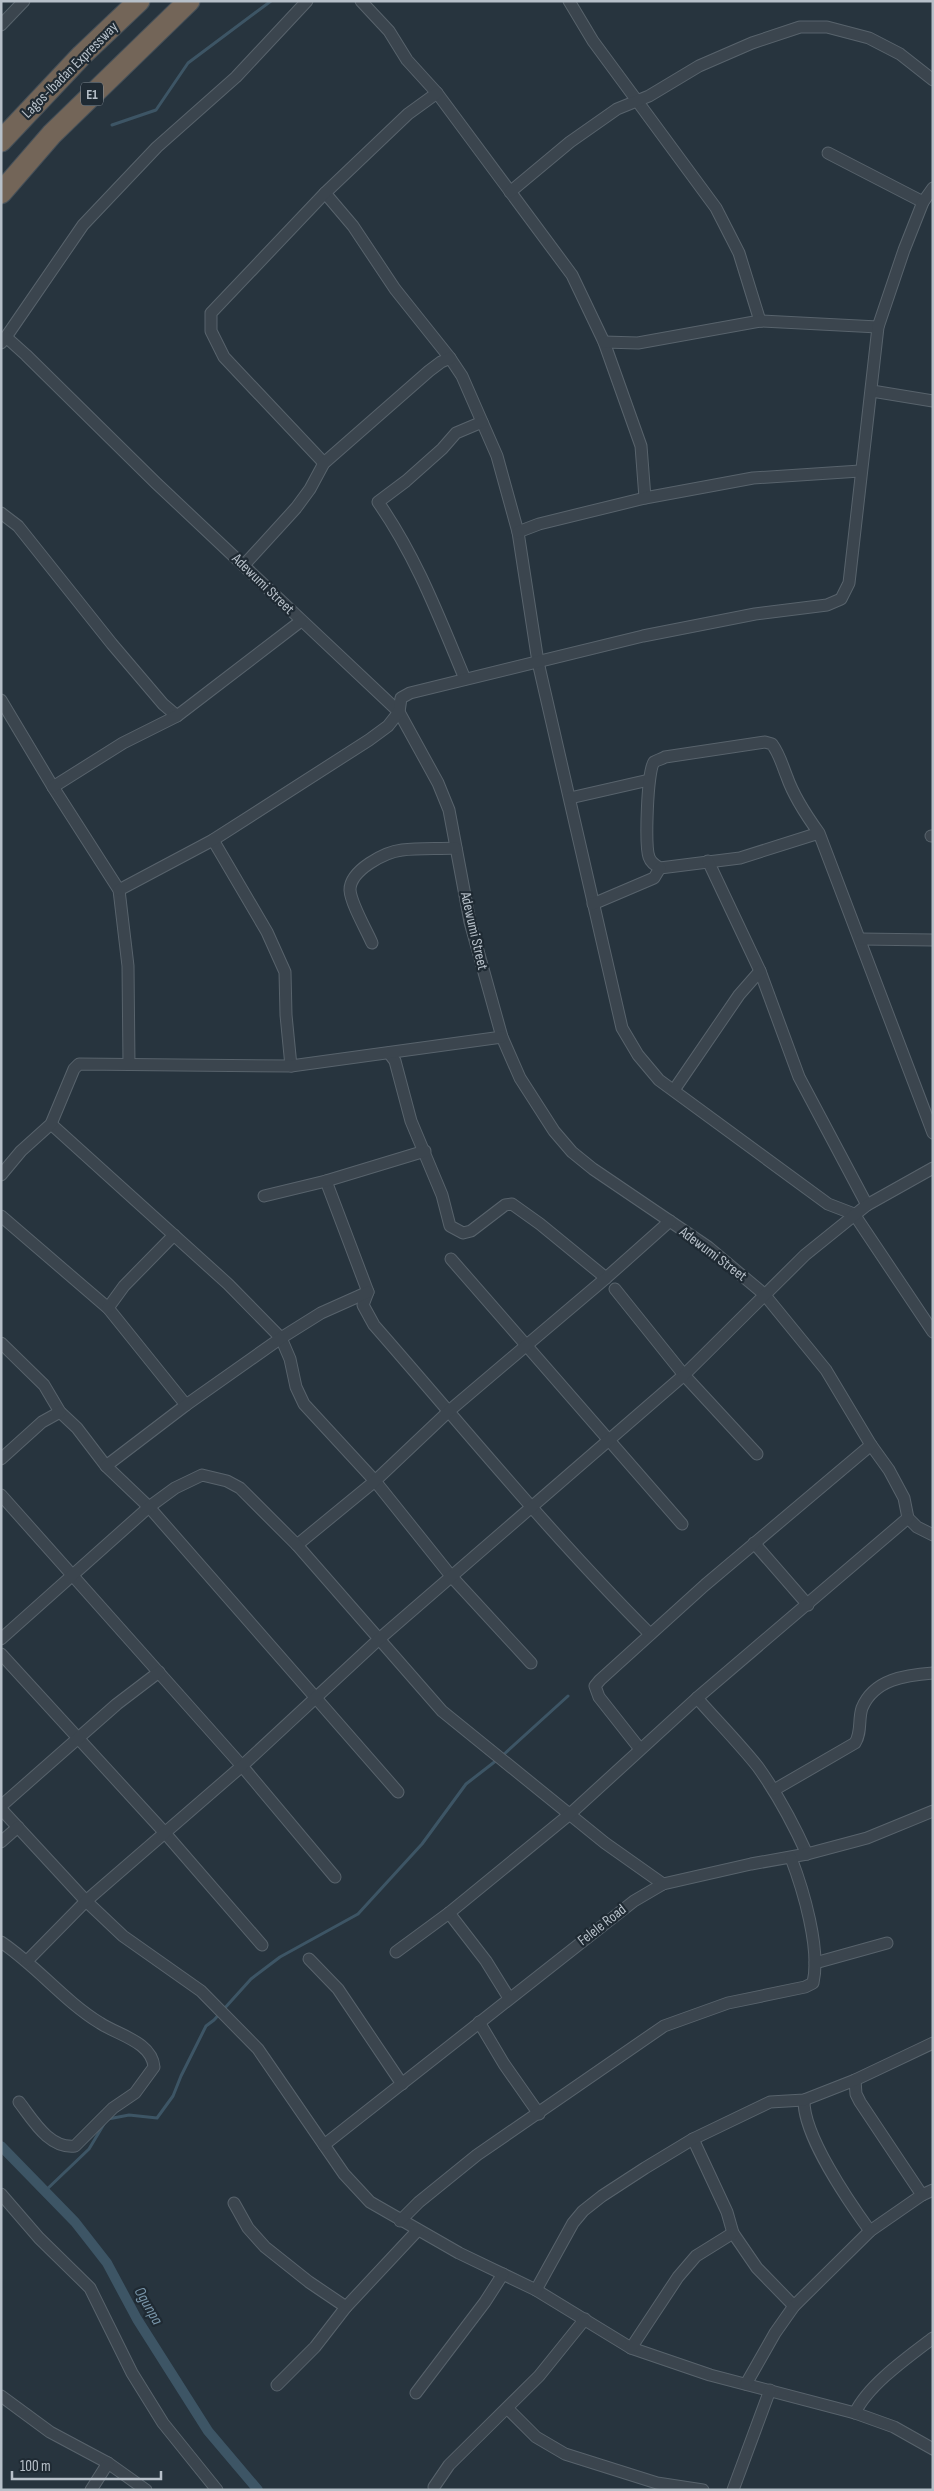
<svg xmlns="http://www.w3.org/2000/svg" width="934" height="2491" font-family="'Sofia Sans Condensed',sans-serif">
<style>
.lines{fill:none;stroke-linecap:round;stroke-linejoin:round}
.stream{stroke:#3d5565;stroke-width:3}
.canal{stroke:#3d5565;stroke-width:10}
.minor-casing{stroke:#58636c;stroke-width:13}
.motorway-casing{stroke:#455059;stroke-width:23}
.minor{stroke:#3b454e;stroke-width:11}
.motorway{stroke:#736558;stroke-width:21}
.labels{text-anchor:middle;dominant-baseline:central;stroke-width:4.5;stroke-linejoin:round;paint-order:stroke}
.shield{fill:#1f2a33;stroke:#89939c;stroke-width:1}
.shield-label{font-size:14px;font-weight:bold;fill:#b7c0c9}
.street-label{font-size:15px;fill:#b7c0c9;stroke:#1f2a33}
.water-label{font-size:16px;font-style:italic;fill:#7996aa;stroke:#1f2a33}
</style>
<rect width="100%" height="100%" fill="#27343e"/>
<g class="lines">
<g class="stream">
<path d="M112 125 156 110 188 63 271 1"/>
<path d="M502 1756 568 1696"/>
<path d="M108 2119 129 2115 157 2118 173 2096 181 2076 206 2026 214 2020 251 1979 280 1957 358 1914 422 1844 466 1784 497 1760"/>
<path d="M44 2192 89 2149 104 2124"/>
</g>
<path class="canal" d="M1 2146 75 2222 107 2263 137 2319 208 2431 258 2490"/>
<defs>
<g id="minor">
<path d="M361 1 389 31 407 60 437 93 572 275 604 342 641 446 645 498"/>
<path d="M569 1 593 41 716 208 739 253 760 321"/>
<path d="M1 25 24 1"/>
<path d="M828 153 923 202"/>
<path d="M510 192 570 142 617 109 649 96 699 66 752 43 800 27H827L869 38 900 54 933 80"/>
<path d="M325 193 353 226 395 289 450 358 462 376 497 456 518 532 538 662 622 1028 638 1055 659 1080 828 1204 854 1214 933 1332"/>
<path d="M6 337 83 225 157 147 236 77 307 1"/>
<path d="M604 342 638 343 760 321 878 327"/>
<path d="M1 343 6 337 26 355 156 483 399 712 438 783 449 810 470 922 502 1037 520 1078 554 1131 572 1152 593 1169 708 1247 764 1294 826 1370 871 1445 889 1470 904 1498 908 1518 917 1527 933 1535"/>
<path d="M872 391 933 401"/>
<path d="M324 463 224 357 211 331V313L325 193 408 114 437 93"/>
<path d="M1 513 18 526 112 644 163 704 177 716"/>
<path d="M518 532 539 524 645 498 753 478 860 471"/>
<path d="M244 565 296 508 310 489 324 463 429 371 441 362 450 358"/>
<path d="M465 679C439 617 417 558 378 502L406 481 442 449 456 433 482 422"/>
<path d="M1 700 53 787 119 890 128 966 129 1064"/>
<path d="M53 787 123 743 177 716 301 621"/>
<path d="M570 798 649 780"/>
<path d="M819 833 740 858 660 868C655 865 651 863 649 857 645 846 647 771 654 762 657 760 662 759 665 757L765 742 772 744C780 755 782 765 787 777 794 797 806 815 819 833L933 1133"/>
<path d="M931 836H933"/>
<path d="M213 840 267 932 285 972 286 1015 291 1066"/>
<path d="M708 861 760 971 799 1077 867 1205"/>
<path d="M119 890 213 840 369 740 388 726 399 712 401 698 410 693 643 636 755 614 827 605 841 599 849 583 878 327 904 250 923 202 933 188"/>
<path d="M593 904 654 878 660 868"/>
<path d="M861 939 933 940"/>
<path d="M372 943C366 929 351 904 350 890 350 870 385 852 402 850 419 848 438 849 456 848"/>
<path d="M389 1053 395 1061 411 1121 442 1195 450 1226 463 1233 471 1231 505 1205 512 1204 540 1224 606 1278"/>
<path d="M674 1090 739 995 760 971"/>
<path d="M51 1124 228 1284 281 1338 290 1359 296 1387 304 1404 375 1481 451 1576 531 1663"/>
<path d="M1 1175 21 1151 51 1124 74 1069 79 1064 291 1066 502 1037"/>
<path d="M326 1181 368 1292 363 1305 374 1325C465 1429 552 1536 650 1634"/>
<path d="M264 1196 326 1181 425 1151"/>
<path d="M1 1216 108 1308 186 1405"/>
<path d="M451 1259 682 1524"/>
<path d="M615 1289 684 1375 757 1454"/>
<path d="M108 1308 124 1286 174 1235"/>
<path d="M1 1343 44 1385 60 1412 77 1428 106 1466 149 1507 398 1792"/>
<path d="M1 1459 42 1422 60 1412"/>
<path d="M106 1466 186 1405 281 1338 321 1313 368 1292"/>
<path d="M1 1495 242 1766 335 1877"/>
<path d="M754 1543 808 1605"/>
<path d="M297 1545 375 1481 449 1411 606 1278 670 1221"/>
<path d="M1 1639 149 1507 175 1488 202 1475 227 1481 240 1488 297 1545 442 1711 605 1843 663 1884"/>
<path d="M1 1654 165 1833 262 1945"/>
<path d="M697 1698C717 1721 739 1743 758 1767 778 1795 793 1823 807 1854"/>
<path d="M640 1749 599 1697 595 1686 600 1680 705 1585 871 1445"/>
<path d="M774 1790 855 1743C862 1732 858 1720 862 1708 874 1679 906 1675 933 1673"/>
<path d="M1 1806 117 1704 159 1672"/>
<path d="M1 1809 86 1901 123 1936 201 1991 258 2049 344 2174 370 2202 459 2253 536 2290 631 2348 710 2375 855 2413 894 2427 933 2449"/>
<path d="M1 1842 18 1827"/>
<path d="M449 1913 486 1961 509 1998"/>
<path d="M1 1942C37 1966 64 2001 100 2023 118 2035 152 2042 154 2067L135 2093 113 2108 75 2146C49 2149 33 2120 19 2102"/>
<path d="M396 1952 449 1913 570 1814 697 1698 908 1518"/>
<path d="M309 1959 338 1989 402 2084"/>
<path d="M27 1961 86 1901 242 1766 378 1640 684 1375 805 1255 867 1205 933 1168"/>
<path d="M815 1963 887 1943"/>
<path d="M479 2022 504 2064 539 2114"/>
<path d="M855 2080 856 2094 860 2102 922 2195"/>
<path d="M804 2100C803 2135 849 2202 870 2231"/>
<path d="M693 2139 727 2212 733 2233 757 2268 794 2306"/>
<path d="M324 2145 634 1901 663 1884 751 1864 807 1854 867 1838 933 1811"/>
<path d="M1 2194 39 2238 90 2288 132 2373 163 2423 217 2490"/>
<path d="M234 2203 248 2228 265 2247 309 2282 346 2307"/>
<path d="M400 2221 419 2202 477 2155 664 2026 728 2003 805 1987 813 1983C821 1949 803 1889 791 1858"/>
<path d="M536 2290 573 2223 583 2211 602 2196 645 2168 693 2139 770 2102 804 2100 855 2080 933 2043"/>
<path d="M631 2348 678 2277 696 2256 733 2233"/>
<path d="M746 2384 775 2333 794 2306 870 2231 922 2195 933 2190"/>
<path d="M277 2385 315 2347 346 2307 418 2230"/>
<path d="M416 2393 485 2302 503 2274"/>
<path d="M1 2396 50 2432 108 2463 146 2490"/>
<path d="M508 2409 536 2437 565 2454 657 2483 703 2490"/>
<path d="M855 2413C868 2385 908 2357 933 2338"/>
<path d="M434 2487 449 2465 539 2376 585 2319"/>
<path d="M91 2490 108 2463"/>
<path d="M733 2490 770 2390"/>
</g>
<g id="motorway">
<path d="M1 141 82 55 139 1"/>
<path d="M1 193 52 134 189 1"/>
</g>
</defs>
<use href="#minor" class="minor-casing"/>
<use href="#motorway" class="motorway-casing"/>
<use href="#minor" class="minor"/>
<use href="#motorway" class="motorway"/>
</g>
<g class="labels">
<rect class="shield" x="81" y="82.5" width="22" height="23" rx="4"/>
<g class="shield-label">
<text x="92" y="94">E1</text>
</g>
<g class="street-label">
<text transform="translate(70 70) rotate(-45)">Lagos-Ibadan Expressway</text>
<text transform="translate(263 584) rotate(44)">Adewumi Street</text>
<text transform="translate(474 931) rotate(77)">Adewumi Street</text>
<text transform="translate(713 1254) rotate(37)">Adewumi Street</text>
<text transform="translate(602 1925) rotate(-38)">Felele Road</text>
</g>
<g class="water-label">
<text transform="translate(148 2306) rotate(60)">Ogunpa</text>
</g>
</g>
<rect width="934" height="2491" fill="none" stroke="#b7c0c9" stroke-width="5"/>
<path d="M12 2471v8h149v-8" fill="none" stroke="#b7c0c9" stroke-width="2.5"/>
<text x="20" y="2471" font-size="15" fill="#b7c0c9" stroke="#1f2a33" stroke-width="4" paint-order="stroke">100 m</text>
</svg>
